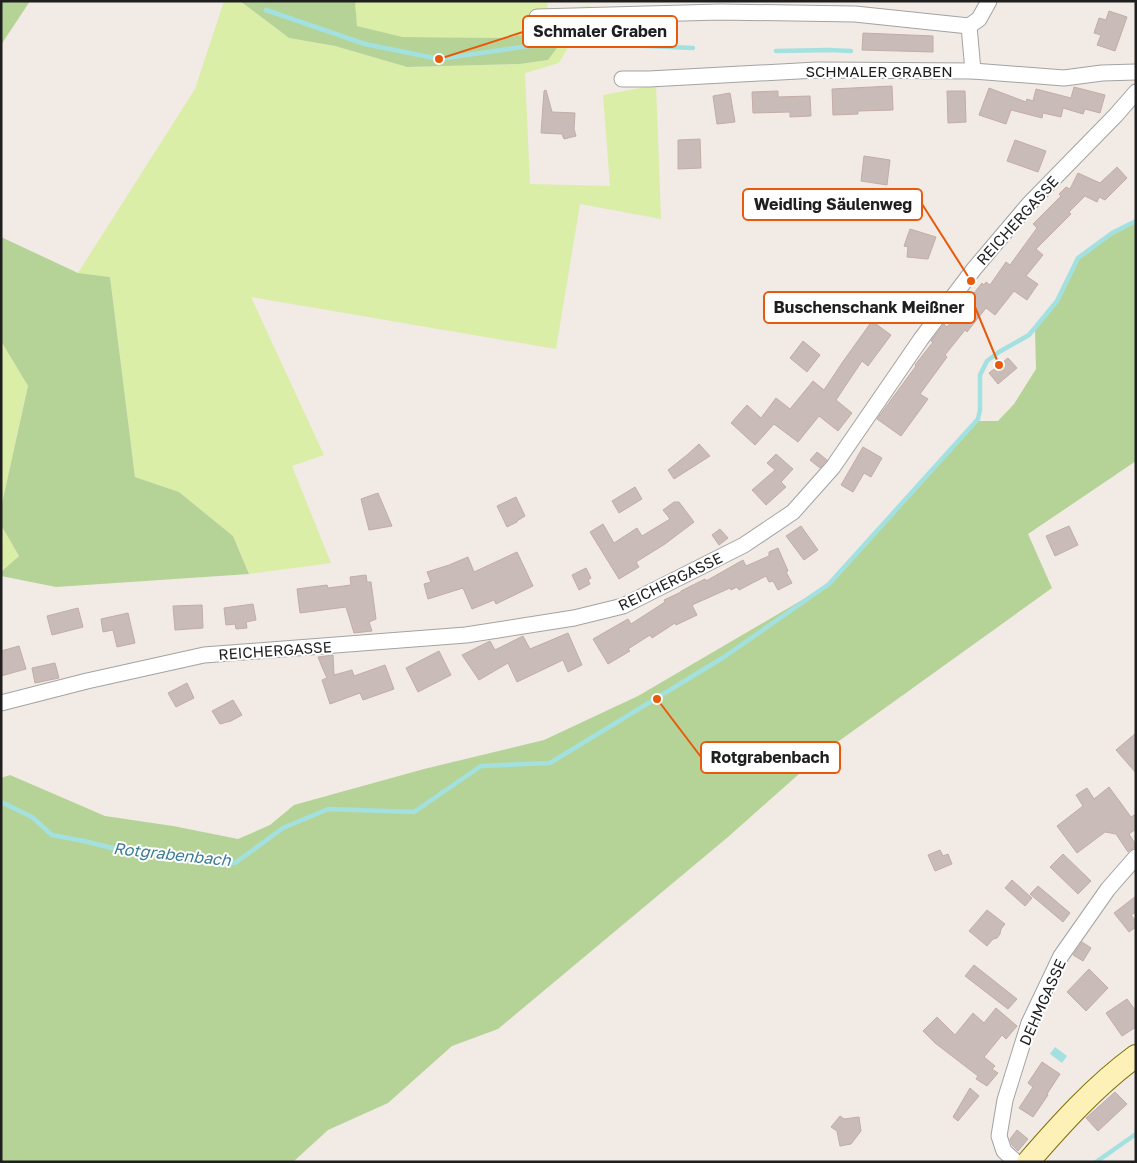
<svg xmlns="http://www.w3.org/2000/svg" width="1137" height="1163" font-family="'Golos Text',sans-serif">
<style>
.grass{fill:#daeea8}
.forest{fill:#b6d397}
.water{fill:#a3e1e1}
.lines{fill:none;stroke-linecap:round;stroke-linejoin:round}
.stream{stroke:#a3e1e1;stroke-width:4.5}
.building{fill:#c9bbb8;stroke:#c3ada6}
.street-casing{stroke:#a3a3a3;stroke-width:17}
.secondary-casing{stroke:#7d6e00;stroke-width:24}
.street{stroke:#fff;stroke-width:15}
.secondary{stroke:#fdf1b7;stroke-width:22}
.labels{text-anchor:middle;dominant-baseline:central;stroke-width:4;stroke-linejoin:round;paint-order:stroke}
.street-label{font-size:15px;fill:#1f1f1f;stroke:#fff}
.water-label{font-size:16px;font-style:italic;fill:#3b7c95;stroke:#fff}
.leader{fill:none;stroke:#e8590c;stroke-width:2}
.callout-dot{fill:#e8590c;stroke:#fff;stroke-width:2}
.callout{fill:#fff;stroke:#e8590c;stroke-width:2}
.callout-label{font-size:16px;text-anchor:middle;font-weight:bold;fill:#1f1f1f}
</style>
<rect width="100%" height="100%" fill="#f1eae5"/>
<g class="grass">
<path d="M224 1H240L289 38 335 46 407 67 520 64 548 60 574 25 505 38 403 37 357 26 355 1H548L547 10 591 6 559 63 525 73 530 184 610 186 603 95 656 85 661 219 580 204 556 349 251 297 324 455 292 466 331 563 249 574 233 536 179 492 135 477 110 277 78 273 195 89Z"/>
<path d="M1 341 28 386 1 508Z"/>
<path d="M1 525 19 556 1 572Z"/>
</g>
<g class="forest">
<path d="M1 1H30L1 45Z"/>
<path d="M240 1H355L357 26 403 37 505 38 574 25 548 60 520 64 407 67 335 46 289 38Z"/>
<path d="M1136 221V461L1028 534 1052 588 825 751 728 837 498 1029 452 1046 388 1103 328 1130 293 1162H1V778L10 775 105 816 173 826 238 839 270 825 294 805 424 769 544 740 638 696 831 583 976 421H998L1014 404 1036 369 1035 330 1059 300 1080 256 1118 229Z"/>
<path d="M1 237 78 273 110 277 135 477 179 492 233 536 249 574 56 587 1 576V572L19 556 1 525V508L28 386 1 341Z"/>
</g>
<path class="water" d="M1055 1047 1067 1056 1062 1063 1050 1054Z"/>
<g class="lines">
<g class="stream">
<path d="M266 10 365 44 439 59 549 43 647 46 693 48"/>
<path d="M776 51 829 50 851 51"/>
<path d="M1 802 32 817 52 835 84 841 116 849H147L235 863 283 828 328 809 414 812 481 766 550 763 724 657 829 584 978 419 980 410V375L987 361 999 352 1029 335 1057 301 1078 258 1112 233 1136 221"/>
<path d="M1096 1162 1136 1134"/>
</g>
</g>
<g class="building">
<path d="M1109 11 1127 17 1115 51 1097 45 1101 35 1094 33 1099 18 1106 20Z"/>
<path d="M863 33 933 36V52L862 50Z"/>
<path d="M892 86 893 110 858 111V114L833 115 832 89Z"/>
<path d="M1074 87 1105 95 1100 113 1085 109 1083 114 1063 108 1061 117 1043 113 1042 118 1011 110 1006 124 979 115 989 88 1026 102 1027 99 1033 101 1036 89 1071 98Z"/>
<path d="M546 90 552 112 575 113 574 129 576 136 564 139 562 134 541 133 544 91Z"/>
<path d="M778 91V97L810 96 811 116 790 117V112L753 113 752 92Z"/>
<path d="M947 91H965L966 122 948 123Z"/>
<path d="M730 93 735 122 717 124 713 96Z"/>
<path d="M700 139 701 168 678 169V140Z"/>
<path d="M1015 140 1046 151 1038 172 1007 161Z"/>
<path d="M864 156 890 160 887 185 861 181Z"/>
<path d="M1117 167 1127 178 1105 200 1099 197 1097 202 1085 196 1069 212 1071 214 1036 249 1043 255 1026 276 1038 284 1027 300 1014 291 995 315 986 308 967 332 965 330 945 355 947 357 920 394 928 399 901 436 877 419 916 366 915 365 933 342 931 341 944 324 947 327 982 283 984 285 986 282 990 285 1006 262 1010 265 1037 228 1033 224 1061 196 1059 194 1066 187 1070 189 1078 173 1100 183Z"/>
<path d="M910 229 936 237 928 259 907 257 908 247 904 246Z"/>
<path d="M872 321 891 335 868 366 862 361 836 400 852 413 838 431 819 416 798 442 774 424 755 445 731 423 747 405 761 418 776 398 790 409 813 381 824 390 842 363Z"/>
<path d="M803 341 820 355 807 372 790 358Z"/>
<path d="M1008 358 1017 368 998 384 989 373Z"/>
<path d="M699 444 710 456 674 479 668 470 687 455Z"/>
<path d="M863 447 882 458 871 477 864 473 853 492 841 485Z"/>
<path d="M817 452 827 460 820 468 810 460Z"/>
<path d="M776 454 793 469 781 482 786 487 766 505 752 490 775 470 767 463Z"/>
<path d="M635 487 642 499 619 513 612 501Z"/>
<path d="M378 493 392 526 369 530 361 499Z"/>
<path d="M516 497 525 516 517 521V522L507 527 497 506Z"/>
<path d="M674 502H679L694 522 665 544 636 562 639 567 619 579 590 532 603 524 614 543 637 528 642 536 670 519 663 510Z"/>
<path d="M801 526 818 550 804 560 786 536Z"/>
<path d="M1069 526 1078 545 1055 556 1046 536Z"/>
<path d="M720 529 728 538 719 545 712 535Z"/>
<path d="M778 548 788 571 786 572 792 583 778 590 773 581 769 582 766 576 739 590 737 587 731 590 730 588 692 605 697 615 676 625 675 623 652 638 650 635 628 649 630 651 608 664 593 639 628 619 631 624 665 602 664 600 681 592V591L705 579 706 581 743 560 746 566 769 556V552Z"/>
<path d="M517 552 533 586 496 604 494 600 472 609 463 588 428 599 424 584 431 582 427 572 449 565 468 557 474 572Z"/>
<path d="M586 568 591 578 588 580 590 584 579 590 572 575Z"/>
<path d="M366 575 367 582H371L376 619 369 622 372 631 354 633 346 607 300 613 297 589 327 585 328 588 351 585 350 577Z"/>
<path d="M253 604 256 620 246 622 247 628 236 629 235 624 226 625 224 608Z"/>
<path d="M202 605 203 628 175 630 173 606Z"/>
<path d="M78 608 83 627 52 635 47 616Z"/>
<path d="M128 613 135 643 117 647 113 630 103 632 101 619Z"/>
<path d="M568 633 582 665 568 672 563 660 517 682 508 663 479 680 462 655 490 641 495 650 523 636 530 649Z"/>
<path d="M19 646 26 669 1 676V651Z"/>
<path d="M439 651 451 675 418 692 406 668Z"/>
<path d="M333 655 334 675 352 670 354 676 385 665 394 689 363 700 360 693 330 704 322 680 327 678 322 667 318 657Z"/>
<path d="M55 663 59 678 35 683 32 668Z"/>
<path d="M187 683 194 698 176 707 168 693Z"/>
<path d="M233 700 242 715 231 721 220 724 212 711Z"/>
<path d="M1136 733V773L1116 750Z"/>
<path d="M1109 787 1131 817 1136 814V829L1129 834 1136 845V848H1133L1128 852 1116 834 1105 832 1077 853 1057 826 1083 806 1076 795 1087 788 1094 799Z"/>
<path d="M940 850 943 856 948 854 952 864 935 871 928 855Z"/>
<path d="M1063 854 1091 881 1078 894 1050 867Z"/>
<path d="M1012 880 1032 898 1025 906 1005 888Z"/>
<path d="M1038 886 1070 913 1063 922 1030 894Z"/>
<path d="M1136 896V912L1131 915 1136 921V927L1129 932 1114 913Z"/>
<path d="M987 910 1005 924 1001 929 1000 934 997 938 993 939 987 946 969 931Z"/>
<path d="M1082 942 1091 948 1083 961 1073 955Z"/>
<path d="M974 965 1017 999 1008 1009 965 976Z"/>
<path d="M1089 969 1108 988 1086 1011 1067 992Z"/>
<path d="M1127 999 1136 1011V1027L1122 1036 1106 1013Z"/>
<path d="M996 1008 1017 1026 1006 1039 1002 1035 984 1057 995 1066 992 1069 998 1073 987 1086 976 1079 978 1076 935 1043 923 1031 937 1017 955 1035 973 1013 984 1023Z"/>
<path d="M1042 1062 1060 1074 1047 1094 1048 1095 1033 1117 1019 1108 1033 1087 1028 1083Z"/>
<path d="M970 1088 979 1096 958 1121 953 1117Z"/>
<path d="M1115 1092 1127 1104 1098 1131 1086 1118Z"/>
<path d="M840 1116 844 1119 859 1117 861 1131 851 1144 840 1146 837 1131 831 1127Z"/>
<path d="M1017 1130 1028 1139 1018 1151 1012 1145 1010 1139Z"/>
</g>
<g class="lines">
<defs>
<g id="street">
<path d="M537 17 720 12 855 14 969 26"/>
<path d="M973 71 969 26 979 19 989 1"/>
<path d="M622 79H649L817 70 973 71 1064 78 1102 73 1136 72"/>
<path d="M1 703 87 681 204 655 466 635 574 618 623 606 744 545 793 512 833 467 921 339 974 269 1029 204 1116 115 1136 92"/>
<path d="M1016 1162 1004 1151 999 1136 1005 1100 1029 1023 1061 956 1108 889 1136 857"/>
</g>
<path id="secondary" d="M1028 1162C1061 1124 1095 1086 1136 1056"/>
</defs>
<use href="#street" class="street-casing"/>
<use href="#secondary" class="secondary-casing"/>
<use href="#street" class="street"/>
<use href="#secondary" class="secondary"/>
</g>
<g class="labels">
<g class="street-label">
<text x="879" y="71">SCHMALER GRABEN</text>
<text transform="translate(1017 220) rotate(-48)">REICHERGASSE</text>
<text transform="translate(670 581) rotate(-26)">REICHERGASSE</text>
<text transform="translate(275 650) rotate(-4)">REICHERGASSE</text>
<text transform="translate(1042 1002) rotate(-66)">DEHMGASSE</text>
</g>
<g class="water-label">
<text transform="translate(172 854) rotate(6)">Rotgrabenbach</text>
</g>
</g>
<path class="leader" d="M439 59L523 32M971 281L922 204M999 365L975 307M657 699L701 757"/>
<g class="callout-dot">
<circle cx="439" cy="59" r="5"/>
<circle cx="971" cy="281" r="5"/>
<circle cx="999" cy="365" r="5"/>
<circle cx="657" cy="699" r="5"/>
</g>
<g class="callout">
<rect x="523" y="16" width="154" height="31" rx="5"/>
<rect x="743" y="189" width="179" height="31" rx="5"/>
<rect x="764" y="292" width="211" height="31" rx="5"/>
<rect x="701" y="742" width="139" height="31" rx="5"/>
</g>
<g class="callout-label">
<text x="600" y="37">Schmaler Graben</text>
<text x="833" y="210">Weidling Säulenweg</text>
<text x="869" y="313">Buschenschank Meißner</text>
<text x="770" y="763">Rotgrabenbach</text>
</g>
<rect width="1137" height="1163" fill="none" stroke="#1f1f1f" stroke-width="5"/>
</svg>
